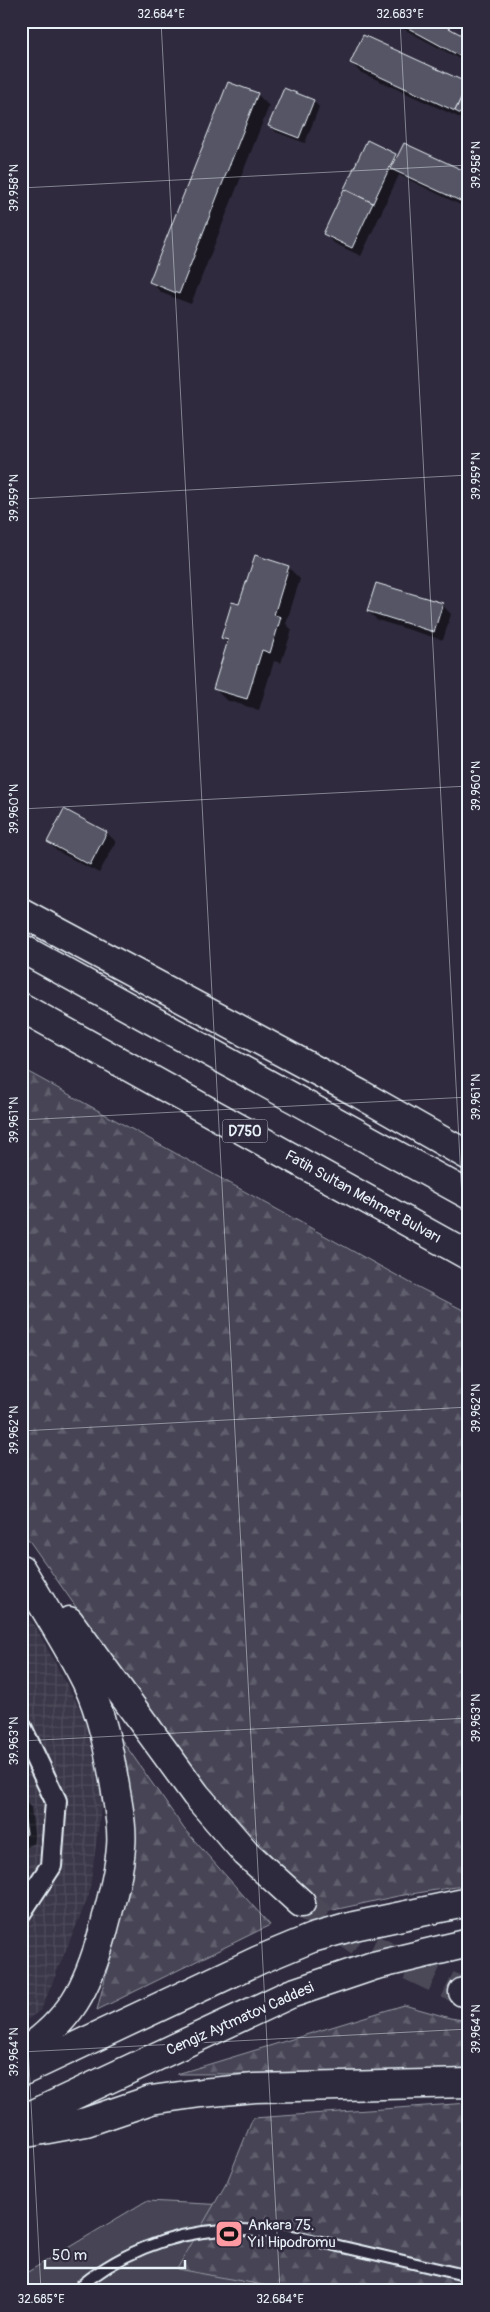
<svg xmlns="http://www.w3.org/2000/svg" width="490" height="2312" font-family="Pangolin,sans-serif">
<style>
.industrial{fill:url(#industrial-grid)}
.green{fill:#464455;stroke:#979aa6}
.forest{fill:url(#forest-firs);stroke:#979aa6}
.shadow{fill:#0007}
.building{fill:#575565;stroke:#e8f1f8}
.lines{fill:none;stroke-linecap:round;stroke-linejoin:round}
.highway-tunnel{stroke:#4b4859;stroke-width:28;stroke-dasharray:28 14;stroke-linecap:butt}
.lane-casing{stroke:#e8f1f8;stroke-width:14}
.street-casing{stroke:#e8f1f8;stroke-width:24}
.highway-casing{stroke:#e8f1f8;stroke-width:31}
.lane{stroke:#2f2a3d;stroke-width:10}
.street{stroke:#2f2a3d;stroke-width:20}
.highway{stroke:#2f2a3d;stroke-width:28}
.ticks{fill:none;stroke:#e8f1f8;stroke-width:1;stroke-opacity:0.45}
.labels{text-anchor:middle;dominant-baseline:central;stroke-width:5;stroke-linejoin:round;paint-order:stroke}
.shield{fill:#2f2a3d;stroke:#b0b5c0;stroke-width:1}
.shield-label{font-size:14px;font-weight:bold;fill:#e8f1f8}
.street-label{font-size:15px;fill:#e8f1f8;stroke:#2f2a3d}
.poi-label{font-size:15px;fill:#e8f1f8;stroke:#2f2a3d;text-anchor:start}
.neatline{fill:none;stroke:#e8f1f8;stroke-width:2}
.ticks-label{font-size:12px;text-anchor:middle;fill:#e8f1f8}
</style>
<defs>
<pattern id="industrial-grid" width="8" height="8" patternUnits="userSpaceOnUse" patternTransform="scale(1.25)"><rect width="8" height="8" fill="#3b3749"/><path d="M0 4h8M4 0v8" fill="none" stroke="#4e4b5b"/></pattern>
<pattern id="forest-firs" width="22" height="20" patternUnits="userSpaceOnUse" patternTransform="scale(1.25)"><rect width="22" height="20" fill="#464455"/><path d="M5 1l3.5 6h-7zM16 11l3.5 6h-7z" fill="#615f6e"/></pattern>
</defs>
<rect width="100%" height="100%" fill="#2f2a3d"/>
<filter id="ink" filterUnits="userSpaceOnUse"><feTurbulence type="fractalNoise" baseFrequency=".02" numOctaves="2"/><feDisplacementMap in="SourceGraphic" scale="10" xChannelSelector="R" yChannelSelector="G"/><feConvolveMatrix kernelMatrix="1 2 1 2 8 2 1 2 1" color-interpolation-filters="sRGB"/></filter>
<g filter="url(#ink)">
<path class="industrial" d="M21 1607 39 1633 83 1715 103 1795 89 1895 41 2010 21 2024Z"/>
<path class="green" d="M146 2201 268 2207 469 2291H21V2276Z"/>
<g class="forest">
<path d="M21 1068 416 1286 469 1313V1885L398 1896 324 1912 188 1766 21 1529Z"/>
<path d="M119 1736 185 1830 270 1925 97 2010 121 1915Z"/>
<path d="M404 2005 450 2018 469 2021V2073L177 2074Z"/>
<path d="M469 2103V2291H295L177 2269 227 2182 253 2118Z"/>
</g>
<g class="shadow">
<path d="M389 21H434L469 40V64Z"/>
<path d="M351 63 469 85V122L360 72Z"/>
<path d="M257 94 269 106 191 304 162 293 151 282Z"/>
<path d="M313 101 319 107 305 143 276 132 270 126Z"/>
<path d="M395 155 398 158 469 174V209L399 175 361 256 334 243 325 234Z"/>
<path d="M21 496 30 505 21 527Z"/>
<path d="M288 567 300 579 286 624 292 630 281 663 274 661 259 710 226 700 214 688 228 644 222 637 240 605Z"/>
<path d="M442 605 451 614 443 640 377 620 368 611Z"/>
<path d="M65 811 107 833 116 842 99 873 57 851 48 842Z"/>
<path d="M22 1798 31 1807 35 1843 21 1850Z"/>
</g>
<g class="building">
<path d="M395 21H436L469 39V61Z"/>
<path d="M363 35 468 83 455 111 350 63Z"/>
<path d="M228 82 258 93 179 294 149 282Z"/>
<path d="M468 83H469V118L455 111Z"/>
<path d="M284 88 314 100 299 138 268 126Z"/>
<path d="M367 140 396 154 373 203 344 189Z"/>
<path d="M404 143 469 173V205L391 169Z"/>
<path d="M344 189 373 203 352 248 323 234Z"/>
<path d="M255 555 289 566 274 615 281 617 270 653 262 650 247 699 213 689 228 640 221 638 232 602 239 604Z"/>
<path d="M376 583 443 603 434 632 367 611Z"/>
<path d="M64 809 107 832 90 865 47 842Z"/>
<path d="M21 1797 27 1834 21 1837Z"/>
</g>
<g class="lines">
<path class="highway-tunnel" d="M301 1903 361 1943 463 1992"/>
<defs>
<path id="lane" d="M75 2291C115 2255 169 2233 223 2230 263 2228 304 2238 343 2247 385 2257 427 2266 469 2276"/>
<path id="street" d="M21 1727 56 1801 51 1866 21 1912"/>
<g id="highway">
<path d="M21 912 360 1094 469 1156"/>
<path d="M21 948 469 1195"/>
<path d="M21 1007 469 1256"/>
<path d="M21 1569C43 1606 67 1643 86 1681 102 1714 109 1751 115 1786 118 1806 123 1827 121 1847 119 1876 110 1904 103 1932 87 1989 71 2020 21 2054"/>
<path d="M69 1621 196 1795 246 1853 301 1903"/>
<path d="M463 1992 469 1994"/>
<path d="M21 2072 259 1960 312 1938 354 1926 469 1902"/>
<path d="M21 2120 290 1994 373 1966 469 1943"/>
<path d="M21 2134 86 2122 151 2100 201 2093 255 2088 469 2083"/>
</g>
</defs>
<use href="#lane" class="lane-casing"/>
<use href="#street" class="street-casing"/>
<use href="#highway" class="highway-casing"/>
<use href="#lane" class="lane"/>
<use href="#street" class="street"/>
<use href="#highway" class="highway"/>
</g>
</g>
<path class="ticks" d="M161 21 280 2291M400 21 469 1331M21 188 469 165M21 499 469 475M21 809 469 786M21 1120 469 1097M21 1431 469 1407M21 1741 469 1718M21 1914 41 2291M21 2052 469 2029"/>
<defs>
<symbol id="stadium-square" viewBox="-11 -11 22 22"><rect x="-9" y="-9" width="18" height="18" rx="4" fill="#ff9aa2" stroke="#2f2a3d"/><path d="M0-5a6.5 5 0 1 0 0 10a6.5 5 0 1 0 0-10ZM-3.5-1.8h7v3.6h-7Z" fill="#111"/></symbol>
</defs>
<g fill-rule="evenodd">
<use href="#stadium-square" x="213" y="2218" width="32" height="32"/>
</g>
<g class="labels">
<rect class="shield" x="222.5" y="1119.5" width="45" height="23" rx="4"/>
<g class="shield-label">
<text x="245" y="1131">D750</text>
</g>
<g class="street-label">
<text transform="translate(363 1197) rotate(29)">Fatih Sultan Mehmet Bulvarı</text>
<text transform="translate(240 2019) rotate(-24)">Cengiz Aytmatov Caddesi</text>
</g>
<g class="poi-label">
<text x="248" y="2225">Ankara 75.<tspan x="248" dy="17">Yıl Hipodromu</tspan></text>
</g>
</g>
<rect width="490" height="2312" fill="none" stroke="#2f2a3d" stroke-width="55"/>
<path d="M45 2260v8h140v-8" fill="none" stroke="#e8f1f8" stroke-width="2.5"/>
<text x="52" y="2260" font-size="15" fill="#e8f1f8" stroke="#2f2a3d" stroke-width="4" paint-order="stroke">50 m</text>
<rect x="28" y="28" width="434" height="2256" class="neatline"/>
<g class="ticks-label">
<text x="161" y="18">32.684°E</text>
<text x="400" y="18">32.683°E</text>
<text transform="translate(476 165) rotate(-90)" y="4">39.958°N</text>
<text transform="translate(14 188) rotate(-90)" y="4">39.958°N</text>
<text transform="translate(476 476) rotate(-90)" y="4">39.959°N</text>
<text transform="translate(14 498) rotate(-90)" y="4">39.959°N</text>
<text transform="translate(476 786) rotate(-90)" y="4">39.960°N</text>
<text transform="translate(14 809) rotate(-90)" y="4">39.960°N</text>
<text transform="translate(476 1097) rotate(-90)" y="4">39.961°N</text>
<text transform="translate(14 1120) rotate(-90)" y="4">39.961°N</text>
<text transform="translate(476 1408) rotate(-90)" y="4">39.962°N</text>
<text transform="translate(14 1430) rotate(-90)" y="4">39.962°N</text>
<text transform="translate(476 1718) rotate(-90)" y="4">39.963°N</text>
<text transform="translate(14 1741) rotate(-90)" y="4">39.963°N</text>
<text transform="translate(476 2029) rotate(-90)" y="4">39.964°N</text>
<text transform="translate(14 2052) rotate(-90)" y="4">39.964°N</text>
<text x="41" y="2303">32.685°E</text>
<text x="280" y="2303">32.684°E</text>
</g>
</svg>
